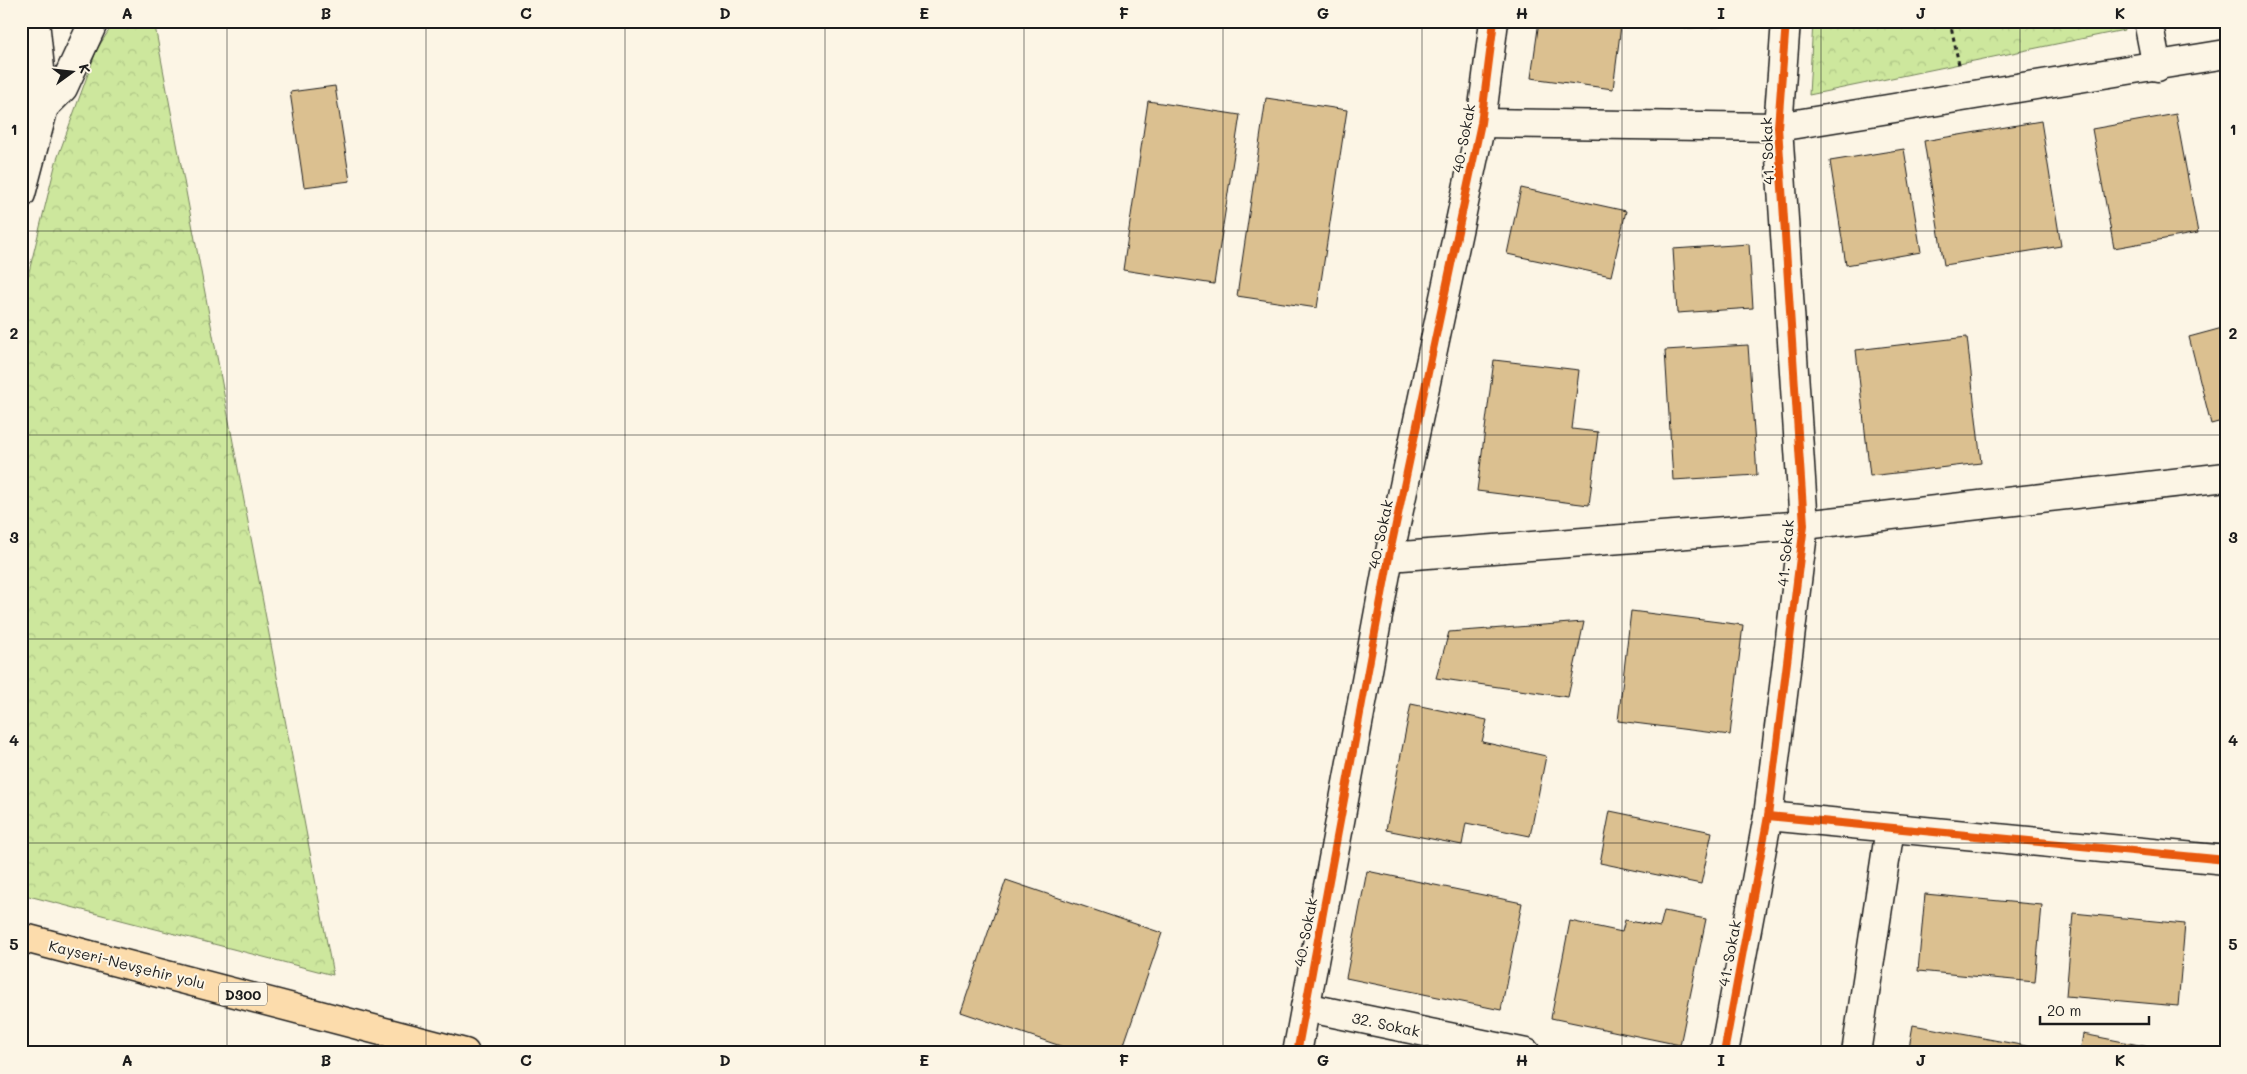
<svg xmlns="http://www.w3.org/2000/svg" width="2247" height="1074" font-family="Mali,sans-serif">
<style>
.forest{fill:url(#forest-crowns);stroke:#74825c}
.building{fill:#dbc090;stroke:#1c1c1c}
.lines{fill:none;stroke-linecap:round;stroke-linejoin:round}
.street-casing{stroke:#1c1c1c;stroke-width:31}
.secondary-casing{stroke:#1c1c1c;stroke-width:31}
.highway-casing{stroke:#1c1c1c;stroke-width:31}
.path{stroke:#1c1c1c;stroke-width:3;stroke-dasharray:4 4;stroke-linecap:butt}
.street{stroke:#fcf5e5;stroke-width:28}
.secondary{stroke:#fcf5e5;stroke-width:28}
.highway{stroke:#fcdcac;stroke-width:28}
.cycleway-casing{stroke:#fcf5e5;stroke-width:11}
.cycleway{stroke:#e8590c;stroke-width:8}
.grid{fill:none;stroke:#1c1c1c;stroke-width:1;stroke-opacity:0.55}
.labels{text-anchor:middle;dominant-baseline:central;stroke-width:4;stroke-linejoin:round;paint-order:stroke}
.shield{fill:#fcf5e5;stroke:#5f5d58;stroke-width:1}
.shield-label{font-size:14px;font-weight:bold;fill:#1c1c1c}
.street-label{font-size:15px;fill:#1c1c1c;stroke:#fcf5e5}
.neatline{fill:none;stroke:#1c1c1c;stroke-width:2}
.grid-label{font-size:16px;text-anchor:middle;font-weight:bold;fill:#1c1c1c}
</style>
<defs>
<pattern id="forest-crowns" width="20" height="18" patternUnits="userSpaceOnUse" patternTransform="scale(1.25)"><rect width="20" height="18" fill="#cde79d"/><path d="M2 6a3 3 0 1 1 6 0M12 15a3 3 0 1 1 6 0" fill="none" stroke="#afc687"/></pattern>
</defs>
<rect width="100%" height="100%" fill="#fcf5e5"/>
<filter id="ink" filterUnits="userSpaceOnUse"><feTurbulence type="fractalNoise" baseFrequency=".02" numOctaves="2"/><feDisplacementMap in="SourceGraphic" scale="10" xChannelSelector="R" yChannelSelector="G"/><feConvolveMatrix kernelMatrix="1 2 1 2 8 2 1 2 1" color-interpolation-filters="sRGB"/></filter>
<g filter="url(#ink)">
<g class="forest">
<path d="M115 21H154L333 975 21 894V304L56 162 97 49Z"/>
<path d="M1813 21H2122L2124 30 1809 95Z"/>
</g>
<g class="building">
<path d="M1539 21H1590L1621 25 1613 89 1531 78Z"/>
<path d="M1684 21H1762V25L1684 28Z"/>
<path d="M335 86 350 181 304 187 290 92Z"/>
<path d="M1266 98 1347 110 1317 308 1237 296Z"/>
<path d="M1148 101 1240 115 1214 284 1123 270Z"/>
<path d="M2176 114 2198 233 2114 248 2092 129Z"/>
<path d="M2041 121 2061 246 1944 265 1924 141Z"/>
<path d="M1904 149 1921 252 1846 265 1830 161Z"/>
<path d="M1521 188 1626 211 1611 276 1507 254Z"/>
<path d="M1749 244 1753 308 1677 313 1673 249Z"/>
<path d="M2226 327V420L2211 424 2189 337Z"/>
<path d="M1967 337 1981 463 1870 476 1856 350Z"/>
<path d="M1748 345 1757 475 1673 480 1665 350Z"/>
<path d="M1494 360 1579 370 1572 429 1598 432 1589 505 1477 491Z"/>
<path d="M1631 611 1743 625 1730 735 1618 721Z"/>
<path d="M1584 622 1568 697 1436 678 1449 632Z"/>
<path d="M1411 704 1487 720 1482 742 1546 756 1530 836 1466 823 1462 845 1386 830Z"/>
<path d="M1610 811 1712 832 1701 884 1600 863Z"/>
<path d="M1367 871 1522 903 1501 1010 1346 978Z"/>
<path d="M1006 880 1162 933 1121 1053H1081L961 1012Z"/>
<path d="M1925 894 2042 905 2035 982 1918 971Z"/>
<path d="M1664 911 1706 919 1680 1045 1551 1018 1570 921 1622 932 1625 920 1660 927Z"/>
<path d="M2073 913 2185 924 2178 1006 2066 996Z"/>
<path d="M1913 1025 2037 1048 2036 1053H1908Z"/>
<path d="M2083 1034 2180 1053H2080Z"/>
</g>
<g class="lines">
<defs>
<g id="street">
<path d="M2148 21 2157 67"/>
<path d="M1481 123 1778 127 2226 54"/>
<path d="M1389 557 1804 525 2226 477"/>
<path d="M1768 816 2226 860"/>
<path d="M1305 1007 1526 1053"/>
<path d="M1297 1053 1389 557 1481 123 1494 21"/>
<path d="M1724 1053 1768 816 1804 525 1778 127 1786 21"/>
<path d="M1856 1053 1890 828"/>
</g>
<g id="secondary">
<path d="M44 107 63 88 94 21"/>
<path d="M21 194 44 107 35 21"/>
</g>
<path id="highway" d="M21 937 465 1053"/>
</defs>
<use href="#street" class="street-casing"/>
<use href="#secondary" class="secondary-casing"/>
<use href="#highway" class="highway-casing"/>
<path class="path" d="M1950 21 1959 65"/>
<use href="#street" class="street"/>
<use href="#secondary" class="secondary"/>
<use href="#highway" class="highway"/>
<defs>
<g id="cycleway">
<path d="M1768 816 2226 860"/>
<path d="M1297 1053 1389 557 1481 123 1494 21"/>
<path d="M1724 1053 1768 816 1804 525 1778 127 1786 21"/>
</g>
</defs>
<use href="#cycleway" class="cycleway-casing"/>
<use href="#cycleway" class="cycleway"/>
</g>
</g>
<path class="grid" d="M227 21V1053M426 21V1053M625 21V1053M825 21V1053M1024 21V1053M1223 21V1053M1422 21V1053M1622 21V1053M1821 21V1053M2020 21V1053M21 231H2226M21 435H2226M21 639H2226M21 843H2226"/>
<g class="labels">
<rect class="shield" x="219" y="982.5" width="48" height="23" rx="4"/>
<g class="shield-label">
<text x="243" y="994">D300</text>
</g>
<g class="street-label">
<text transform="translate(1463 138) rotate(-79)">40. Sokak</text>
<text transform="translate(1767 151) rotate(-92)">41. Sokak</text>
<text transform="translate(1380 534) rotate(-78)">40. Sokak</text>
<text transform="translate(1785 553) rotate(-85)">41. Sokak</text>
<text transform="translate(1305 932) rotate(-79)">40. Sokak</text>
<text transform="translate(1729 953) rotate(-79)">41. Sokak</text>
<text transform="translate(127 964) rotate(14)">Kayseri-Nevşehir yolu</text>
<text transform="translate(1386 1024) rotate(12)">32. Sokak</text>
</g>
</g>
<rect width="2247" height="1074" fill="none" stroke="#fcf5e5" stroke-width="55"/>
<g transform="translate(72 72) rotate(75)" stroke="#fcf5e5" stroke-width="4" paint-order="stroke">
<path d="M0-4L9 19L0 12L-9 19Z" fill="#1c1c1c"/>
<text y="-8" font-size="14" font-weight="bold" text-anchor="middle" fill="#1c1c1c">K</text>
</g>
<path d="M2040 1016v8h109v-8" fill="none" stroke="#1c1c1c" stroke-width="2.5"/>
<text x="2047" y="1016" font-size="15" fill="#1c1c1c" stroke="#fcf5e5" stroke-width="4" paint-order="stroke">20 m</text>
<rect x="28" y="28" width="2192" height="1018" class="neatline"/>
<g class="grid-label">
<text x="127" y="19">A</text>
<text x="326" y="19">B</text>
<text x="526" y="19">C</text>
<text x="725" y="19">D</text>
<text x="924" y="19">E</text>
<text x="1124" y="19">F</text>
<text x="1323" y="19">G</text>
<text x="1522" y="19">H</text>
<text x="1721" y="19">I</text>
<text x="1921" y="19">J</text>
<text x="2120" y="19">K</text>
<text x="14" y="135">1</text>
<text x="2233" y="135">1</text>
<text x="14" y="339">2</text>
<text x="2233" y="339">2</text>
<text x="14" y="543">3</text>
<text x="2233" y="543">3</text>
<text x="14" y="746">4</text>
<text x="2233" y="746">4</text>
<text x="14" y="950">5</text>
<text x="2233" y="950">5</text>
<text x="127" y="1066">A</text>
<text x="326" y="1066">B</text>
<text x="526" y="1066">C</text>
<text x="725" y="1066">D</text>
<text x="924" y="1066">E</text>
<text x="1124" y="1066">F</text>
<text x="1323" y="1066">G</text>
<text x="1522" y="1066">H</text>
<text x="1721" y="1066">I</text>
<text x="1921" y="1066">J</text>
<text x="2120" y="1066">K</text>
</g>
</svg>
